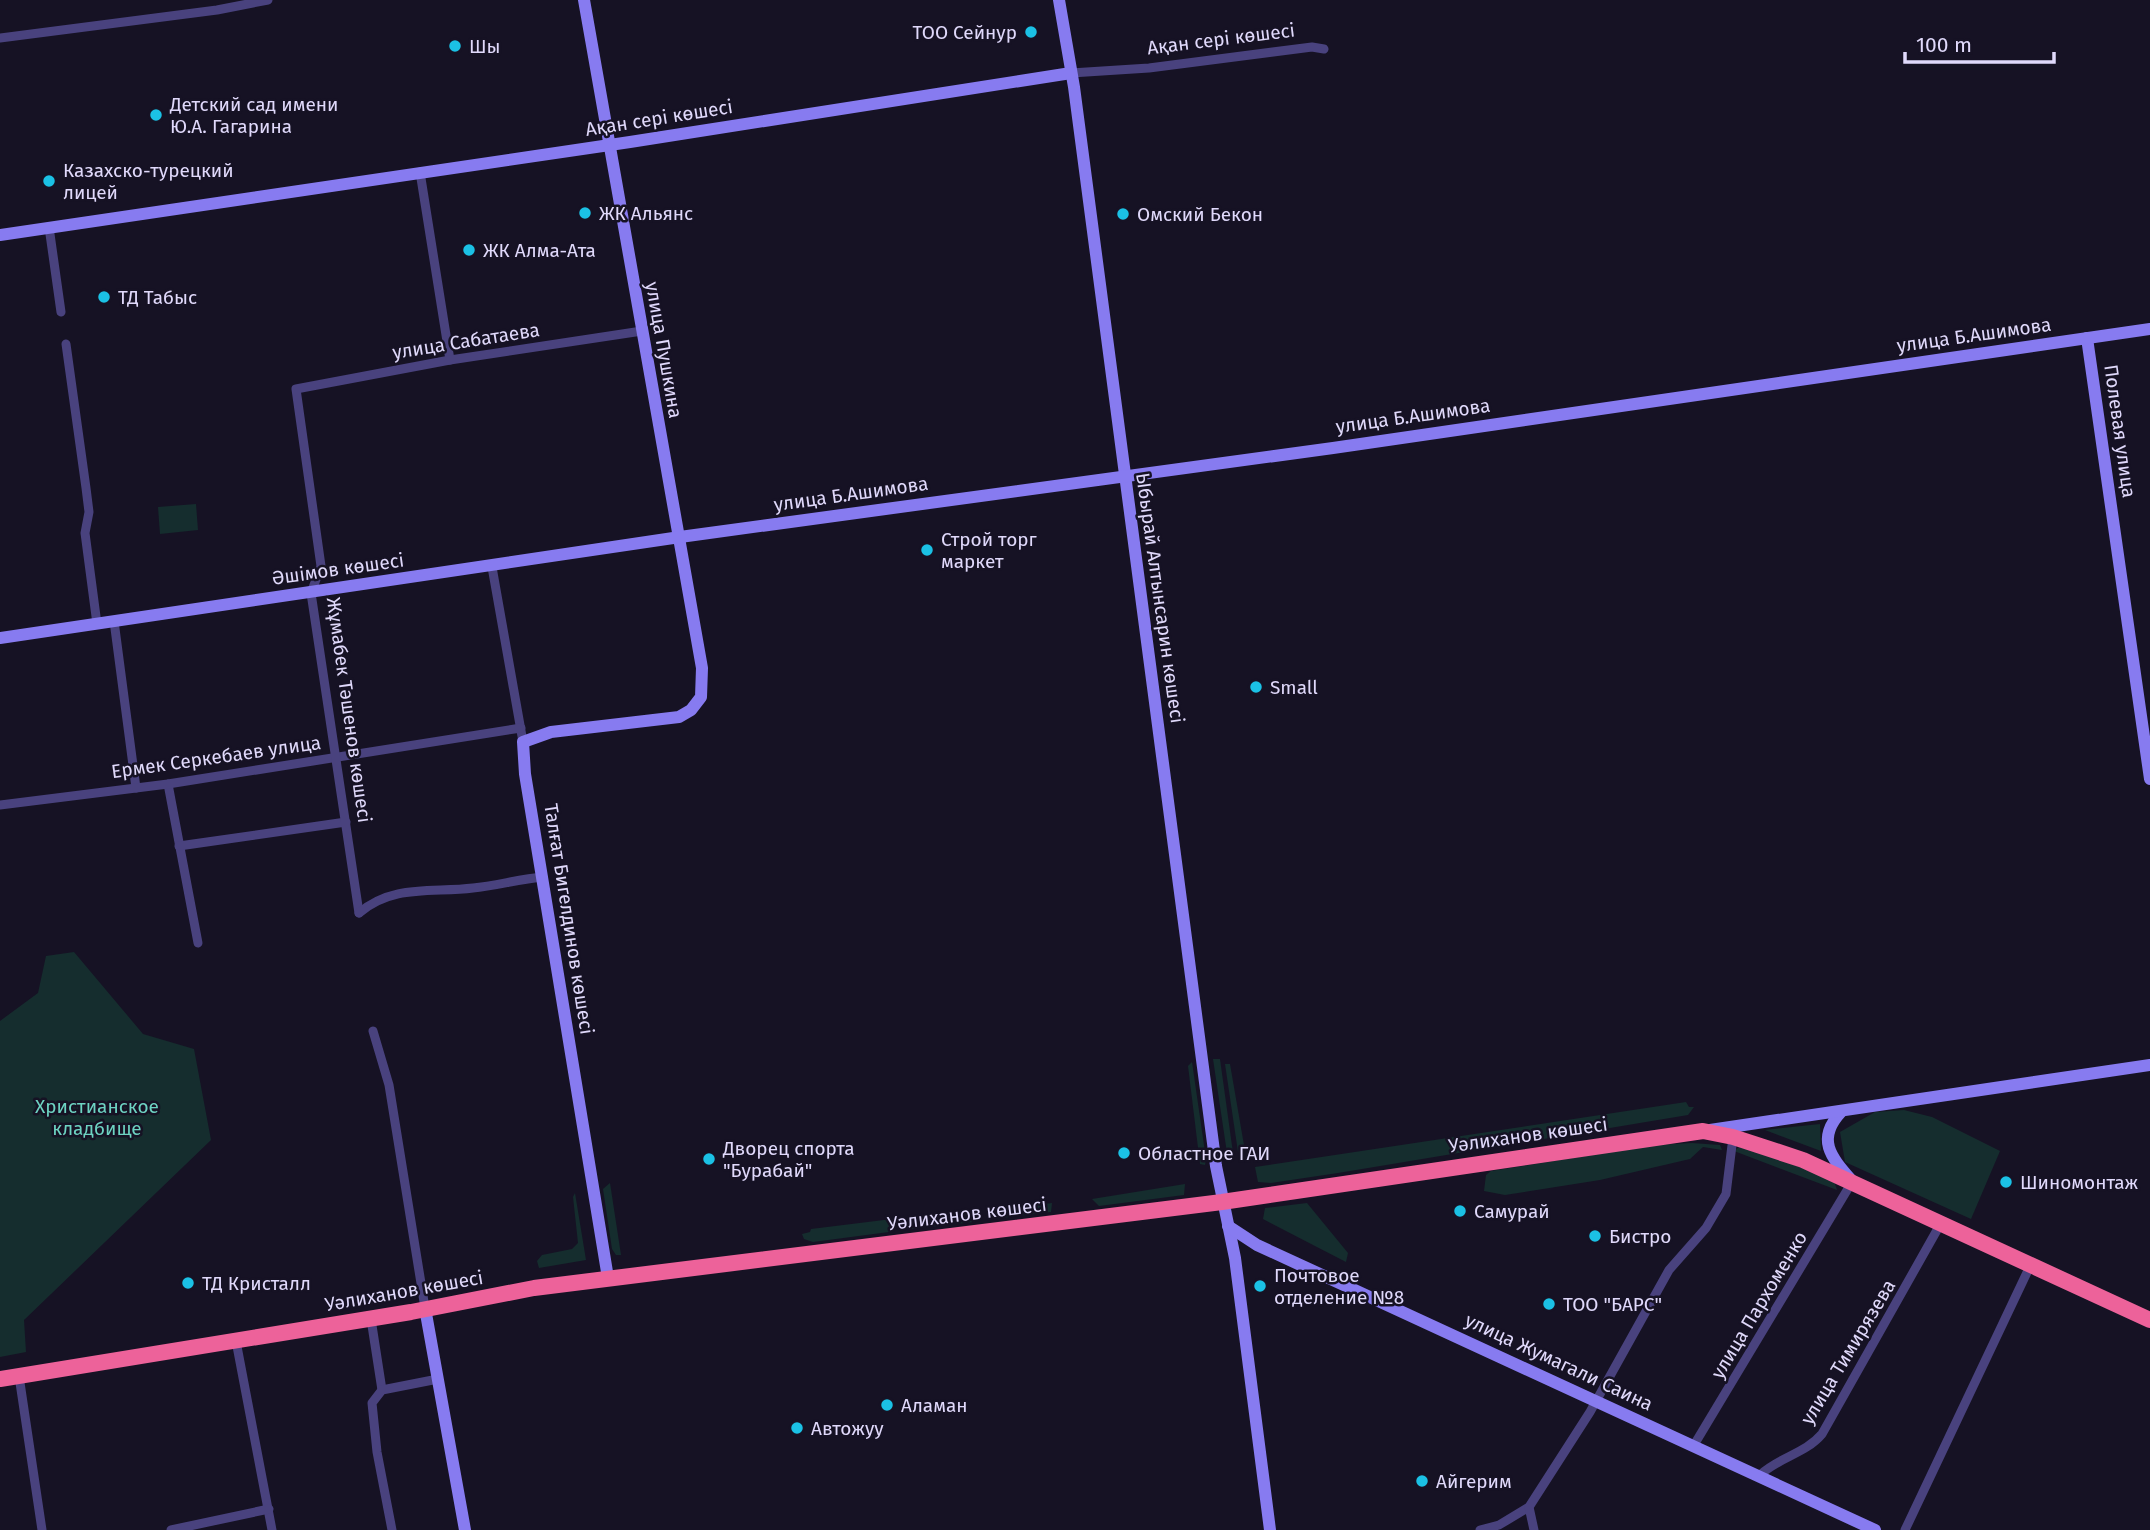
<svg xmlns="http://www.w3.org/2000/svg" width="2150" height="1530" font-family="'Fira Sans',sans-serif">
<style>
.green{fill:#152d2e}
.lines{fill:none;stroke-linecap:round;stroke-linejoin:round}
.street{stroke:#49427e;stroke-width:9}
.secondary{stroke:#877bf0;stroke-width:12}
.highway{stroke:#ed629a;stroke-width:16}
.poi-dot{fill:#1bc1e5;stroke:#161224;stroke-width:2.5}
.labels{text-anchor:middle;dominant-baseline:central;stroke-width:5;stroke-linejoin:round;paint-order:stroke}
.poi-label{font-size:19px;fill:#e0d9fb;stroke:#161224;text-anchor:start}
.street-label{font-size:19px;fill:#e0d9fb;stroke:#161224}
.park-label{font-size:19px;fill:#6dd3c2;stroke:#161224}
</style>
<rect width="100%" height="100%" fill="#161224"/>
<g class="green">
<path d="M196 504 198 530 160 534 158 507Z"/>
<path d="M74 952 143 1034 194 1049 211 1140 24 1320 26 1352 0 1357V1021L38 993 46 956Z"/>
<path d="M1213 1059H1220L1233 1153H1227Z"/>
<path d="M1192 1062 1206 1159 1205 1165 1200 1164 1188 1066Z"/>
<path d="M1225 1064H1230L1245 1151 1238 1152Z"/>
<path d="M1686 1102 1689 1107H1694L1688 1115 1338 1173 1271 1183 1258 1182 1255 1167Z"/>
<path d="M1904 1110 1932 1117 2000 1151 1971 1219 1845 1162 1840 1132 1875 1112Z"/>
<path d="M1820 1124 1821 1151 1765 1130Z"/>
<path d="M1692 1143 1720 1145 1722 1150 1703 1147 1690 1159 1600 1180 1505 1195 1484 1191 1486 1175 1491 1171 1654 1145Z"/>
<path d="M1739 1147 1775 1157 1834 1181 1837 1190 1734 1151Z"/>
<path d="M610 1183 621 1255H616L612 1249 603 1189Z"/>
<path d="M1185 1184 1184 1195 1099 1206 1092 1199Z"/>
<path d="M575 1193 586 1260 539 1268 537 1261 542 1255 572 1249 578 1243 573 1197Z"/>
<path d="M1052 1203 1051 1212 994 1219 991 1211Z"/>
<path d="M1307 1203 1348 1253 1346 1262 1263 1219 1265 1208Z"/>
<path d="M977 1210 978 1217 973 1222 912 1229 909 1218Z"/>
<path d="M892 1219 889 1232 813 1242 804 1239 802 1234 810 1232 811 1229Z"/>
</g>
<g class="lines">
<g class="street">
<path d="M0 38 217 10 268 0"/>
<path d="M1071 73 1149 68 1312 47 1324 49"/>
<path d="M420 172 450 360"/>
<path d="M49 227 61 312"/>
<path d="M66 344 86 488 89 512 85 533 97 624"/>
<path d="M492 567 523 742"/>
<path d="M114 621 136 788"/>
<path d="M168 784 198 943"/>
<path d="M0 805 168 784 521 728"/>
<path d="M179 846 346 822"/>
<path d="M359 913 311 593 321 566 296 389 450 360 642 331"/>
<path d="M359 913C393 884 432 893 473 888 496 886 519 879 543 877"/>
<path d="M373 1031 389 1085 425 1308"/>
<path d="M371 1319 382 1390"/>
<path d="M236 1341 272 1530"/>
<path d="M19 1376 42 1530"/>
<path d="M1694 1445 1852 1182"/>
<path d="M1760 1475C1779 1457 1805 1454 1822 1434L1941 1223"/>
<path d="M171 1530 269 1509"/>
<path d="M392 1530 377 1452 372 1403 382 1390 438 1379"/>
<path d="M1480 1530 1499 1525 1529 1507"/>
<path d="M1534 1530 1529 1507 1590 1412 1669 1270 1706 1228 1726 1194 1733 1137"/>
<path d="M1905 1530 2031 1264"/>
</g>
<g class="secondary">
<path d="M584 0 702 668 701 697 691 710 679 717 551 732 523 742 525 774 608 1278"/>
<path d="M1059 0 1074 87 1216 1166 1235 1258 1270 1530"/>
<path d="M0 235 630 142 1071 73"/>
<path d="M2087 338 2150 779"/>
<path d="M0 638 680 537 1333 448 2150 329"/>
<path d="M1841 1112C1815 1140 1832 1158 1852 1181"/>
<path d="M1710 1130 2150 1065"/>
<path d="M1228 1226 1257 1245 1875 1530"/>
<path d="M425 1308 465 1530"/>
</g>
<path class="highway" d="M0 1379 411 1312 534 1288 1222 1202 1703 1131 1733 1137 1803 1160 2150 1320"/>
</g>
<g class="poi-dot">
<circle cx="1031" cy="32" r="7"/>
<circle cx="455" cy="46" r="7"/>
<circle cx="156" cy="115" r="7"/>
<circle cx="49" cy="181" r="7"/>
<circle cx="585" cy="213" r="7"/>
<circle cx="1123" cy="214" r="7"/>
<circle cx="469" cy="250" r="7"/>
<circle cx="104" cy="297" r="7"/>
<circle cx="927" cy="550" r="7"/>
<circle cx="1256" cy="687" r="7"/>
<circle cx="1124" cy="1153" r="7"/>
<circle cx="709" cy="1159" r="7"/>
<circle cx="2006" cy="1182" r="7"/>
<circle cx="1460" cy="1211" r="7"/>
<circle cx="1595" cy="1236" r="7"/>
<circle cx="188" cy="1283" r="7"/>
<circle cx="1260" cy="1286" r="7"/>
<circle cx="1549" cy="1304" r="7"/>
<circle cx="887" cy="1405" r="7"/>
<circle cx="797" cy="1428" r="7"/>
<circle cx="1422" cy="1481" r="7"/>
</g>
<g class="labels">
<g class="poi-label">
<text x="1017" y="32" text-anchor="end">ТОО Сейнур</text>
<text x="469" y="46">Шы</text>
<text x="170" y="104">Детский сад имени<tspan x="170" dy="22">Ю.А. Гагарина</tspan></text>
<text x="63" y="170">Казахско-турецкий<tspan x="63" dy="22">лицей</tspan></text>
<text x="599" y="213">ЖК Альянс</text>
<text x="1137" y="214">Омский Бекон</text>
<text x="483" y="250">ЖК Алма-Ата</text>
<text x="118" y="297">ТД Табыс</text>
<text x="941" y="539">Строй торг<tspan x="941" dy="22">маркет</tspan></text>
<text x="1270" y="687">Small</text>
<text x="723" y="1148">Дворец спорта<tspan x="723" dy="22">"Бурабай"</tspan></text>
<text x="1138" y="1153">Областное ГАИ</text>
<text x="2020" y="1182">Шиномонтаж</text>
<text x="1474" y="1211">Самурай</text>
<text x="1609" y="1236">Бистро</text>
<text x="1274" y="1275">Почтовое<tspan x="1274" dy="22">отделение №8</tspan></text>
<text x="202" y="1283">ТД Кристалл</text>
<text x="1563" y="1304">ТОО "БАРС"</text>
<text x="901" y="1405">Аламан</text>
<text x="811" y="1428">Автожуу</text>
<text x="1436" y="1481">Айгерим</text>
</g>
<g class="street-label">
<text transform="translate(1221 39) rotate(-7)">Ақан сері көшесі</text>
<text transform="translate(659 118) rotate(-9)">Ақан сері көшесі</text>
<text transform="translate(1974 335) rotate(-8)">улица Б.Ашимова</text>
<text transform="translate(466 341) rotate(-9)">улица Сабатаева</text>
<text transform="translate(664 350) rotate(80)">улица Пушкина</text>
<text transform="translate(1413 416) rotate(-8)">улица Б.Ашимова</text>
<text transform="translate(2120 431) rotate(82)">Полевая улица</text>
<text transform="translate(851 494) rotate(-8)">улица Б.Ашимова</text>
<text transform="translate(338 569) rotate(-8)">Әшімов көшесі</text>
<text transform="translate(1160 598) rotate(82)">Ыбырай Алтынсарин көшесі</text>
<text transform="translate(349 710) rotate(82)">Жұмабек Тәшенов көшесі</text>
<text transform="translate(216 757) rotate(-8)">Ермек Серкебаев улица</text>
<text transform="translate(569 919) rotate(81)">Талғат Бигелдинов көшесі</text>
<text transform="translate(1528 1135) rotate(-8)">Уәлиханов көшесі</text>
<text transform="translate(967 1214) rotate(-7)">Уәлиханов көшесі</text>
<text transform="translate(404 1291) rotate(-10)">Уәлиханов көшесі</text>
<text transform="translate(1759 1305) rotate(-59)">улица Пархоменко</text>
<text transform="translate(1848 1352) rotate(-59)">улица Тимирязева</text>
<text transform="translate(1559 1362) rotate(25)">улица Жумагали Саина</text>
</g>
<g class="park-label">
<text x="97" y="1106">Христианское<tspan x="97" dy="22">кладбище</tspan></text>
</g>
</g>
<path d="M1905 52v10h149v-10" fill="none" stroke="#e0d9fb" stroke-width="3.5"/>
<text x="1916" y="52" font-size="21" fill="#e0d9fb" stroke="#161224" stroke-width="5" paint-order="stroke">100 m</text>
</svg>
